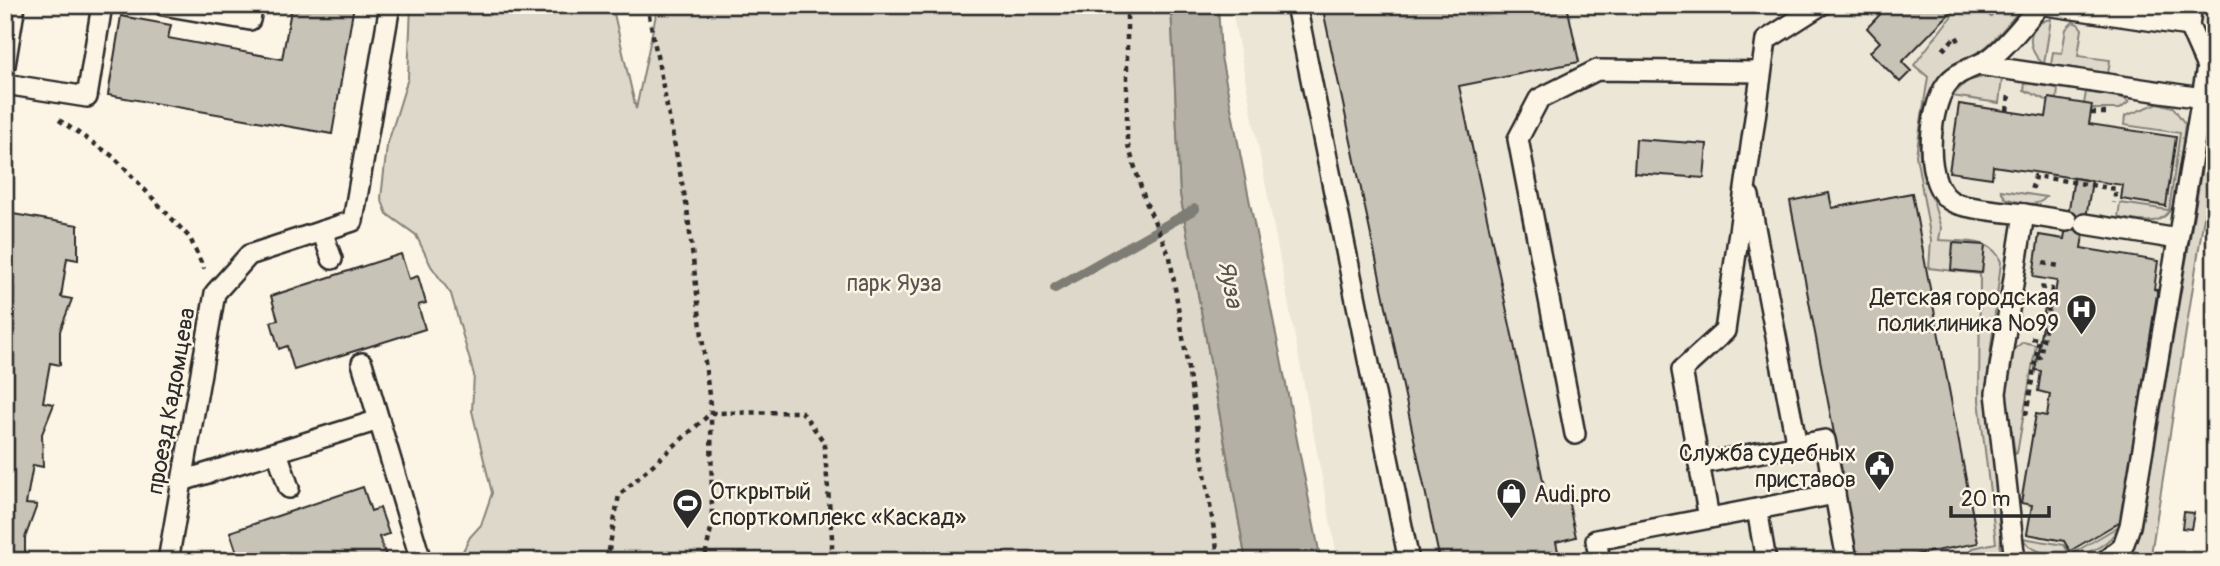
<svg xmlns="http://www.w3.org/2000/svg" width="2220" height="566" font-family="Pangolin,sans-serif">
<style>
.built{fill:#ece6d7}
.green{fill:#ded8ca;stroke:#84827a;stroke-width:2}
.water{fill:#b4b0a5;stroke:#7d7b74;stroke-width:2}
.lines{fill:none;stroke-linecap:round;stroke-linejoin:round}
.stream{stroke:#7d7b74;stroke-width:10}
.building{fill:#c8c3b7;stroke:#2b2b2b;stroke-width:2}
.lane-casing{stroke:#2b2b2b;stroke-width:24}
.path{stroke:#2b2b2b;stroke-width:4.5;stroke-dasharray:5 5;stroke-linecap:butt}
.lane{stroke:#fcf5e5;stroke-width:19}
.labels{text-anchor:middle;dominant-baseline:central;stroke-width:5;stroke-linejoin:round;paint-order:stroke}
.park-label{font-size:23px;fill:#585653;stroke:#fcf5e5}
.poi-label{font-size:23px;fill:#2b2b2b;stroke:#fcf5e5;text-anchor:end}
.street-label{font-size:23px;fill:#2b2b2b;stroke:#fcf5e5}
.water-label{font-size:24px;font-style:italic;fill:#545350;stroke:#fcf5e5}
</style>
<rect width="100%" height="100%" fill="#fcf5e5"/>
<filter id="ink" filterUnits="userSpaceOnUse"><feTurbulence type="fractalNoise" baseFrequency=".0143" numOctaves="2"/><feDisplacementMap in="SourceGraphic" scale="14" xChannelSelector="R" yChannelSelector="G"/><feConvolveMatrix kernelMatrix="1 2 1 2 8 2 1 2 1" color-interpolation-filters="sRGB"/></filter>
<g filter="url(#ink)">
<path class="built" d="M1231 5H2215V146L2150 561H1338Z"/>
<g class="green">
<path d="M411 5H612L636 109 658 5H1171L1180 194 1246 561H458L470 537 481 525 492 493 472 411 474 375 451 294 431 266 416 235 387 214 381 198 387 146 408 78Z"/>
<path d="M1960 5H1977L1991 17 2000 5H2024C2012 19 2001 34 1987 46 1978 55 1964 57 1954 64 1925 83 1918 125 1920 157L1941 228 1939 240C1962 242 1993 237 2001 262L1986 390 2001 537 2000 551 1994 561H1964L1973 548 1996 543 1979 400 1980 274 1929 268 1931 240 1916 155 1928 77 1914 65Z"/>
<path d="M2051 19 2044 64C2025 50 2026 23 2051 19Z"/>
<path d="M2073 22 2078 24 2082 29 2078 56 2110 60 2108 74 2051 65 2053 52 2062 53 2066 29Z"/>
<path d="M1983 77 2002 79 1999 103 1952 96 1967 81Z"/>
<path d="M2025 83 2058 88 2057 99 2049 98 2048 101 2024 90Z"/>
<path d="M2215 90V146L2150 561H2122L2135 543 2141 528Z"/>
<path d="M2086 92 2123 98 2129 102 2120 109H2091V105L2084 104Z"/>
<path d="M2158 103 2173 107 2185 124 2175 203C2162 229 2142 221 2118 218L2120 203 2169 210 2180 133 2124 125 2125 116Z"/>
<path d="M2001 190 2046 197C2037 209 2017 202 2005 198Z"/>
<path d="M2023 342 2036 345 2017 453 2015 454 2006 393 2014 349Z"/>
<path d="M2119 526C2103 561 2042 566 2022 538L2064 545 2070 555Z"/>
</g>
<path class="water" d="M1171 5H1218L1221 57 1321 561H1246L1180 194Z"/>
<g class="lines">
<path class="stream" d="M1055 288 1195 209"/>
</g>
<g class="building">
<path d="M292 5H354L332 134 108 95 121 16 171 25 168 38 282 59Z"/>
<path d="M1322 5H1567L1579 62 1459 86 1548 504 1568 499 1572 519 1576 537 1556 542 1560 561H1440Z"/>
<path d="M1889 5H1958L1902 62 1911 71 1900 82 1870 52 1880 42 1867 28Z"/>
<path d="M2049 98 2092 105 2089 124 2176 137 2166 206 2121 199 2123 185 2074 178 1993 166 1992 178 1949 172 1959 104 2046 117Z"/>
<path d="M1636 139 1707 144 1704 178 1634 173Z"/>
<path d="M2074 178 2092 181 2081 248 2158 261 2154 289 2157 290V294L2121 521 2070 551 2064 541 2027 534 2032 505 2021 503 2036 414 2047 416 2050 394 2038 391 2041 371 2035 370 2046 300 2054 301 2057 281 2033 277 2039 235 2064 239Z"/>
<path d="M1829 193 1832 208 1912 193 1978 543 1898 558V561H1855L1858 560 1790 201Z"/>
<path d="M13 214 78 225V260L67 258 61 297 72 299 60 331V365L50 363 43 402 54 404 42 434 43 467 33 465 26 504 37 505 25 538V561H5V259Z"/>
<path d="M1953 243 1985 245 1982 273 1951 270Z"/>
<path d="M401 254 409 279 418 276 426 303 418 305 425 329 294 370 287 346 279 349 271 322 278 320 271 296Z"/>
<path d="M363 487 371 511 380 508 389 534 379 537 388 561H232L231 558 238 556 230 532Z"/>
<path d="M2184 512 2194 513 2191 529 2182 528Z"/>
</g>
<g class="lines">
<defs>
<g id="lane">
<path d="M163 5 250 20 253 5"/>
<path d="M1296 5 1409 561"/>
<path d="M2046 5 2189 26"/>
<path d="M5 65 15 5"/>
<path d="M1979 65 2202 98"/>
<path d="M5 84 87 97 102 5"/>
<path d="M1749 196 1797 446"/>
<path d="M2024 214 2067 221"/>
<path d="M2085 224 2178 239"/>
<path d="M322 231 332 259"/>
<path d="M362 363 421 561"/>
<path d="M1575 434 1518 139 1539 99 1597 70 1760 72"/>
<path d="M277 452 289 488"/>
<path d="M1699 464 1825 440 1846 554"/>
<path d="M182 481 379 420"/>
<path d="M1757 509 1766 561"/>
<path d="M1709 518 1682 370 1725 331 1766 40 1821 5"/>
<path d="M168 561 215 293 249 255 353 221 390 5"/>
<path d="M1600 561 1596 540 1835 494"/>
<path d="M2015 561 1996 393 2024 214C2007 212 1969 209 1955 203 1921 189 1928 109 1947 84 1958 69 1978 68 1992 57 2010 43 2025 22 2040 5"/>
<path d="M2105 561 2123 546 2130 526 2207 67 2189 26 2192 5"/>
</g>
</defs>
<use href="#lane" class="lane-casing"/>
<g class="path">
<path d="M647 5 687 208 711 413 712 524 704 561"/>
<path d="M1127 5V142L1145 200 1170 257 1219 561"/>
<path d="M1943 50 1956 36 1961 45"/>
<path d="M2007 111 2009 95"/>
<path d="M2091 113H2111"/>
<path d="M59 120 114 157 190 238 204 269"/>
<path d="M2030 186 2033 187 2035 176 2116 189 2114 203"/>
<path d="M2043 263 2059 266"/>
<path d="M2036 356 2040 357 2052 289 2038 287"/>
<path d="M2026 415 2039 339 2031 338"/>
<path d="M607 561 619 495 711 413 802 412 824 442 832 537V561"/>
</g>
<use href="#lane" class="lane"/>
</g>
</g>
<defs>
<symbol id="hospital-pin" viewBox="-11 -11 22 30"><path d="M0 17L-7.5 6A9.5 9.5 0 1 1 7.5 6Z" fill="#2b2b2b" stroke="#fcf5e5"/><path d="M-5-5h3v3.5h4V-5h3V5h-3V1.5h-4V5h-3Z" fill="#fff"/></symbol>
<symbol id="civic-pin" viewBox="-11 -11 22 30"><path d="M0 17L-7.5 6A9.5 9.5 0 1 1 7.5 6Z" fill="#2b2b2b" stroke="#fcf5e5"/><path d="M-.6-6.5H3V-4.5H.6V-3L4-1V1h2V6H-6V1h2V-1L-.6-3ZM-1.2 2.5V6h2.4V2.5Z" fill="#fff"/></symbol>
<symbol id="shop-pin" viewBox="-11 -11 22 30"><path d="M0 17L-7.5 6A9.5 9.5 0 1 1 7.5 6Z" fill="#2b2b2b" stroke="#fcf5e5"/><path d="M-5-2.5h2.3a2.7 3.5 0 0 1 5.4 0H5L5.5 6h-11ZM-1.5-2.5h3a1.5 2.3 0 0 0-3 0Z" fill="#fff"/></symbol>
<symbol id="stadium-pin" viewBox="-11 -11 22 30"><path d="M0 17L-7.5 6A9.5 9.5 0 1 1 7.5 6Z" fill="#2b2b2b" stroke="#fcf5e5"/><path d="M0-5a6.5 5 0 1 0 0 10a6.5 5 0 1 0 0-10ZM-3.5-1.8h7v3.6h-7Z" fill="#fff"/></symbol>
</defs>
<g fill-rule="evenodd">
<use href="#hospital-pin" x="2064" y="292" width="35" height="47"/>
<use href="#civic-pin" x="1862" y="448" width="35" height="47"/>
<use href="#shop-pin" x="1494" y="476" width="35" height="47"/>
<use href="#stadium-pin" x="670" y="486" width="35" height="47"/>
</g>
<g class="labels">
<g class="park-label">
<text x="894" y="283">парк Яуза</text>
</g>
<g class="poi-label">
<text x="2059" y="297">Детская городская<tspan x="2059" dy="26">поликлиника №99</tspan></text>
<text x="1856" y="453">Служба судебных<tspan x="1856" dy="26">приставов</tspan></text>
<text x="710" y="491" text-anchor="start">Открытый<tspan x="710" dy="26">спорткомплекс «Каскад»</tspan></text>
<text x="1534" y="494" text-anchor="start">Audi.pro</text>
</g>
<g class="street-label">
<text transform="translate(171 401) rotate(-80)">проезд Кадомцева</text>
</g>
<g class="water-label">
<text transform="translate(1230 284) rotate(79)">Яуза</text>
</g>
</g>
<rect width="2220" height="566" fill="none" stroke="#fcf5e5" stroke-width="28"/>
<rect x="14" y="14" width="2192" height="538" fill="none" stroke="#2b2b2b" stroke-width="2.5" filter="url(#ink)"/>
<path d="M1951 506v10h98v-10" fill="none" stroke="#2b2b2b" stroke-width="3.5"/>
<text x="1961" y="506" font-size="21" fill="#2b2b2b" stroke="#fcf5e5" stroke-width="5" paint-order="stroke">20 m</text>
</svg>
